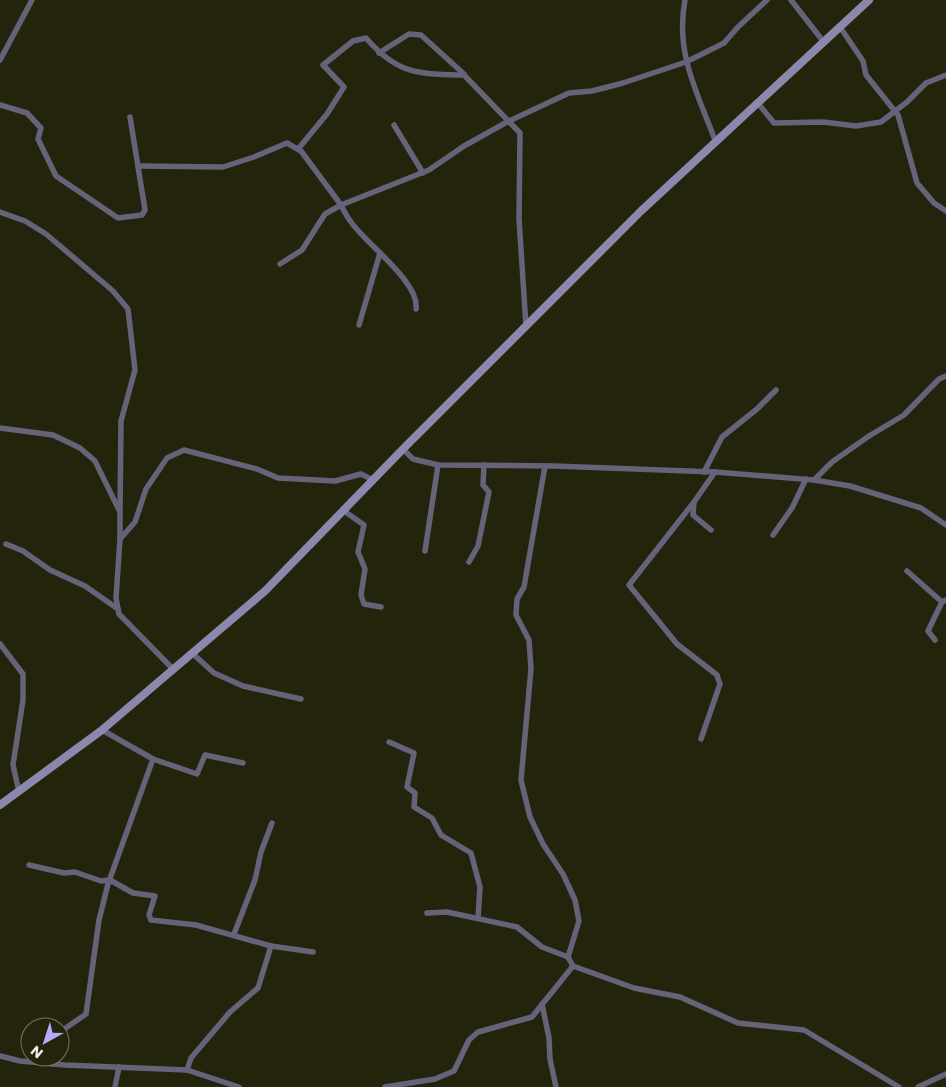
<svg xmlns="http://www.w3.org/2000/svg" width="946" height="1087" font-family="Poppins,sans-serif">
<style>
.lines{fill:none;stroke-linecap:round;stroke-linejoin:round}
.minor{stroke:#65637a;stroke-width:5.5}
.secondary{stroke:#8b88ad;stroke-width:8}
</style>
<rect width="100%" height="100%" fill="#24240c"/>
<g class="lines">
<g class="minor">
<path d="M685 0C675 53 697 92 715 140"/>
<path d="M791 0 823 41"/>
<path d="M840 27 863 61 866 75 898 115 917 183 934 203 946 211"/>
<path d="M379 53 409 34 421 35 464 74"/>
<path d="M0 60 32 0"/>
<path d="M757 102 774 123 823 122 856 126 881 122 907 102 926 83 946 75"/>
<path d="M0 105 27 113 41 128 38 139 56 176 118 218 142 215 145 210 130 117"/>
<path d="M394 125 423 173"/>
<path d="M298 149 327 114 344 87 323 65 353 41 366 38C398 75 418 74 464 75L520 133 519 219 526 326"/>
<path d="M139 166 223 167 254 157 287 143 301 151 341 205 429 170 464 146 507 122 569 93 592 91 623 83 686 62 724 43 738 27 767 0"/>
<path d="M0 212 25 221 46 234 113 291 128 309 135 370 121 421 120 512"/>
<path d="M280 264 302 250 325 214 341 205C344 211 347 217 351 222 366 244 420 282 416 309"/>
<path d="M359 325 380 253"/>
<path d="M0 428 53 435 80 448 95 461 120 512V539"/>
<path d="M403 449 413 459 438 465 554 466 715 472 814 480 850 486 921 508 946 525"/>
<path d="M545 466 524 587 517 599 516 615 529 640 531 669 521 780 530 817 543 844 563 874 575 900 579 921 568 957"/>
<path d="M704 472 722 437 757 409 776 390"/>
<path d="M814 480 832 462 869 436 904 415 939 379 946 376"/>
<path d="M694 502 629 585 677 644 717 675 720 684 701 739"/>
<path d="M344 511 364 525 358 552 365 569 361 595 364 604 381 607"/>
<path d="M711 530 693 515 694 502 715 472"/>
<path d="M773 535 792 508 806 479"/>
<path d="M6 544 23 551 50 570 85 586 118 609"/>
<path d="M425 551 438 465"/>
<path d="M469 562 478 546 489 492 483 485 484 465"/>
<path d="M907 571 942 602"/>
<path d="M935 640 928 631 942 602 946 600"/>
<path d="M0 644 23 674V700L13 765 19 792"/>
<path d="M192 653 214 673 243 686 301 699"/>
<path d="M173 669 119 614 116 598 120 539 135 522 146 489 167 458 184 450 257 469 278 478 335 481 361 474 373 480"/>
<path d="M389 742 414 753 407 787 415 793 414 807 432 818 441 835 471 853 480 887 478 918"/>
<path d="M153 759 197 774 205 755 243 763"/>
<path d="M29 865 64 873 75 872 101 881 110 880 133 893 155 896 149 915 151 920 196 925 271 946 313 952"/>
<path d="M427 913 447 912 517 927 542 947 568 957 573 966"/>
<path d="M234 934 255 880 261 852 272 823"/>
<path d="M542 1004 549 1038 550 1059 556 1087"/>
<path d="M60 1032 86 1014 99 920 108 884 153 759 102 730"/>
<path d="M0 1056 20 1061 65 1065 187 1070 239 1087"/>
<path d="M187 1070 191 1058 230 1012 258 988 271 946"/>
<path d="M115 1087 119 1067"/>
<path d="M385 1087 435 1079 454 1071 469 1040 478 1032 532 1017 573 966 634 988 680 997 738 1023 804 1030 899 1087"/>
<path d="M918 1087 946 1074"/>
</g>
<path class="secondary" d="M0 805 102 730 265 591 403 449 641 211 869 0"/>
</g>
<g transform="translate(45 1042) rotate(219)"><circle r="24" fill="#24240c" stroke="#767662"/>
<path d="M0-4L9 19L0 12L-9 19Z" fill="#b5acf9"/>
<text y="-8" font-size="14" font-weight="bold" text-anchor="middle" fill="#f2f2e3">N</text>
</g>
</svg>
